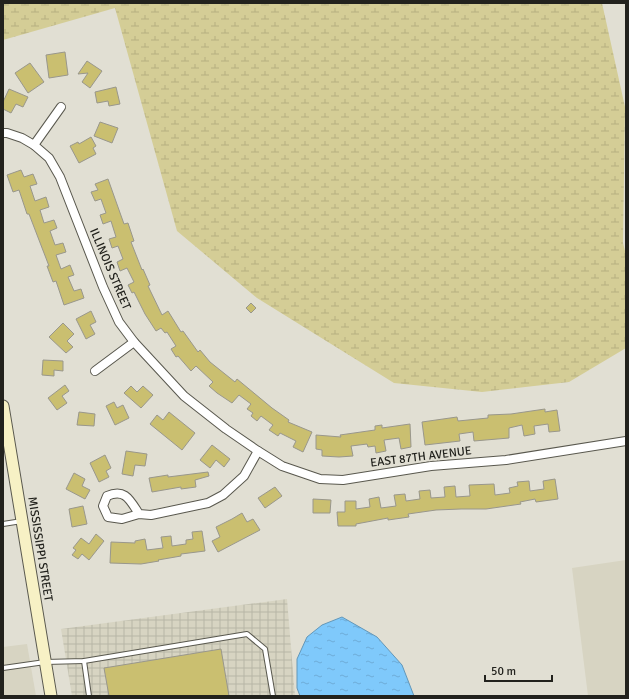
<svg xmlns="http://www.w3.org/2000/svg" width="629" height="699" font-family="Signika,sans-serif">
<style>
.built{fill:#d7d4c2}
.industrial{fill:url(#industrial-grid)}
.wetland{fill:url(#wetland-marsh)}
.water{fill:url(#water-ripples);stroke:#6397b8}
.building{fill:#cabf70;stroke:#99978c}
.lines{fill:none;stroke-linecap:round;stroke-linejoin:round}
.lane-casing{stroke:#59584e;stroke-width:6}
.street-casing{stroke:#59584e;stroke-width:10}
.secondary-casing{stroke:#59584e;stroke-width:13}
.lane{stroke:#fff;stroke-width:4}
.street{stroke:#fff;stroke-width:8}
.secondary{stroke:#f7f1c5;stroke-width:11}
.labels{text-anchor:middle;dominant-baseline:central;stroke-width:3.5;stroke-linejoin:round;paint-order:stroke}
.street-label{font-size:12px;fill:#22221d;stroke:#e1dfd3}
</style>
<defs>
<pattern id="industrial-grid" width="8" height="8" patternUnits="userSpaceOnUse"><rect width="8" height="8" fill="#d7d4c2"/><path d="M0 4h8M4 0v8" fill="none" stroke="#b8b6a6"/></pattern>
<pattern id="wetland-marsh" width="20" height="14" patternUnits="userSpaceOnUse"><rect width="20" height="14" fill="#d4cd96"/><path d="M1 5h8M5 5V1M11 12h8M15 12V8" fill="none" stroke="#b6b081"/></pattern>
<pattern id="water-ripples" width="26" height="14" patternUnits="userSpaceOnUse"><rect width="26" height="14" fill="#7fc9fb"/><path d="M2 4q2-2 4 0t4 0M15 11q2-2 4 0t4 0" fill="none" stroke="#6dacd7"/></pattern>
</defs>
<rect width="100%" height="100%" fill="#e1dfd3"/>
<g class="built">
<path d="M626 560V696H588L572 568Z"/>
<path d="M27 644 36 696H3V647Z"/>
</g>
<path class="industrial" d="M287 599 295 696H72L61 629Z"/>
<path class="wetland" d="M3 3H602L625 107 623 243 626 255V348L569 382 482 392 394 383 257 298 177 231 115 8 3 40Z"/>
<path class="water" d="M342 617 377 637 402 665 414 696H300L297 688V659L307 637 322 625Z"/>
<g class="building">
<path d="M65 52 68 75 49 78 46 55Z"/>
<path d="M87 61 102 71 90 88 82 82 88 73 78 74Z"/>
<path d="M30 63 44 82 28 93 15 73Z"/>
<path d="M116 87 120 104 109 106 108 101 97 103 95 92Z"/>
<path d="M9 89 28 97 23 107 16 104 11 113 3 109V102Z"/>
<path d="M100 122 118 128 112 143 94 136Z"/>
<path d="M91 137 96 146 93 148 96 154 79 163 70 146 78 142 79 144Z"/>
<path d="M21 170 24 177 33 174 37 184 30 186 35 201 46 197 49 207 40 210 44 223 54 220 57 228 50 231 55 245 63 243 66 252 56 255 61 269 70 265 74 275 68 277 74 291 81 289 84 298 64 305 56 281 53 282 47 266H49L29 214H27L19 190 13 192 7 175Z"/>
<path d="M108 179 124 224 128 223 134 241 131 242 142 270 143 269 150 285 148 286 162 315 168 311 181 332 183 331 198 352 200 350 210 362 235 382 237 379 272 408 289 420 288 422 312 432 303 452 293 447 296 441 280 433 278 436 269 430 273 425 261 416 257 421 251 416 253 413 247 409 251 404 239 395 232 403 217 393 209 386 213 382 196 366 191 371 178 356 176 357 171 349 176 346 167 332 165 333 161 328 156 331 145 314 134 292 132 293 128 285 134 282 127 268 120 271 117 262 123 259 118 246 112 248 109 239 116 237 111 221 103 224 100 215 106 213 101 199 95 201 91 192 98 190 95 184Z"/>
<path d="M251 303 256 308 251 313 246 308Z"/>
<path d="M91 311 96 322 90 325 95 334 86 339 76 319Z"/>
<path d="M63 323 74 334 67 341 73 347 66 353 49 337Z"/>
<path d="M43 360 63 361V371L54 370V376L42 375Z"/>
<path d="M65 385 69 391 62 396 67 403 57 410 48 398Z"/>
<path d="M131 386 137 392 143 386 153 395 141 408 124 393Z"/>
<path d="M114 402 117 408 123 405 129 418 115 425 106 406Z"/>
<path d="M545 409V412L557 410 560 431 549 432 548 424 534 426 535 434 524 436 522 425 509 428V438L474 441 473 432 459 434 460 441 425 445 422 422 457 417 458 421 488 418V415L511 414Z"/>
<path d="M79 412 95 414 94 426 77 425Z"/>
<path d="M169 412 195 433 182 450 150 424 157 415 163 420Z"/>
<path d="M410 424 411 447 401 449 399 438 384 440 386 451 376 453 375 446 368 447 367 444 351 446 353 456 339 457 322 456V450L316 449V435L341 437 340 435 375 430V426L382 425V428Z"/>
<path d="M212 445 230 459 224 467 216 460 210 468 200 460Z"/>
<path d="M126 451 147 454 145 466 135 465 133 476 122 474Z"/>
<path d="M105 455 111 468 106 471 109 477 99 482 90 463Z"/>
<path d="M208 472 209 476 195 480 196 487 181 489V487L152 492 149 478 168 475V477Z"/>
<path d="M74 473 85 479 82 486 90 490 85 499 66 489Z"/>
<path d="M555 479 558 499 536 502 535 499 520 502 521 504 486 509H461L436 510 408 514 409 517 388 520V518L356 524V526H338L337 512H345V501H356V509L370 507 369 499 379 497 381 508 396 506 394 495 405 494 406 501 420 499 419 491 430 490 431 498 445 497 444 487 455 486 456 497 470 496 469 485 494 484 495 495 510 493 509 488 518 486 517 482 529 481 530 491 544 489 543 481Z"/>
<path d="M275 487 282 496 265 508 258 498Z"/>
<path d="M313 499 331 500 330 513H313Z"/>
<path d="M83 506 87 524 72 527 69 509Z"/>
<path d="M242 513 247 522 253 519 260 530 218 552 212 541 220 537 216 527 232 519Z"/>
<path d="M202 531 205 551 181 554V556L158 560 159 561 141 564 110 563 111 542 135 543V541L145 539 147 550 163 548 161 537 171 536 172 546 186 544V540L193 539 192 532Z"/>
<path d="M96 534 104 541 89 560 82 554 78 559 72 555 76 550 73 548 81 538 89 544Z"/>
<path d="M221 649 229 696H109L104 668Z"/>
</g>
<g class="lines">
<defs>
<g id="lane">
<path d="M3 524 22 521"/>
<path d="M84 661 89 696"/>
<path d="M3 668 45 662 84 661 247 634 265 649 273 696"/>
</g>
<g id="street">
<path d="M3 133H7L22 138 34 145 49 158 60 177 103 287 119 322 134 342 184 396 226 429 258 451 282 466 320 479 343 480 431 466 506 460 626 441"/>
<path d="M34 145 61 107"/>
<path d="M95 371 134 342"/>
<path d="M139 514C130 500 125 488 107 496L103 506 108 517 122 519 139 514 151 515 208 503 223 495 244 476 258 451"/>
</g>
<path id="secondary" d="M3 406 51 696"/>
</defs>
<use href="#lane" class="lane-casing"/>
<use href="#street" class="street-casing"/>
<use href="#secondary" class="secondary-casing"/>
<use href="#lane" class="lane"/>
<use href="#street" class="street"/>
<use href="#secondary" class="secondary"/>
</g>
<g class="labels">
<g class="street-label">
<text transform="translate(110 269) rotate(67)">ILLINOIS STREET</text>
<text transform="translate(421 457) rotate(-7)">EAST 87TH AVENUE</text>
<text transform="translate(40 549) rotate(81)">MISSISSIPPI STREET</text>
</g>
</g>
<rect width="629" height="699" fill="none" stroke="#22221d" stroke-width="8"/>
<path d="M485 675v6h67v-6" fill="none" stroke="#22221d" stroke-width="2"/>
<text x="491" y="675" font-size="12" fill="#22221d" stroke="#e1dfd3" stroke-width="3" paint-order="stroke">50 m</text>
</svg>
